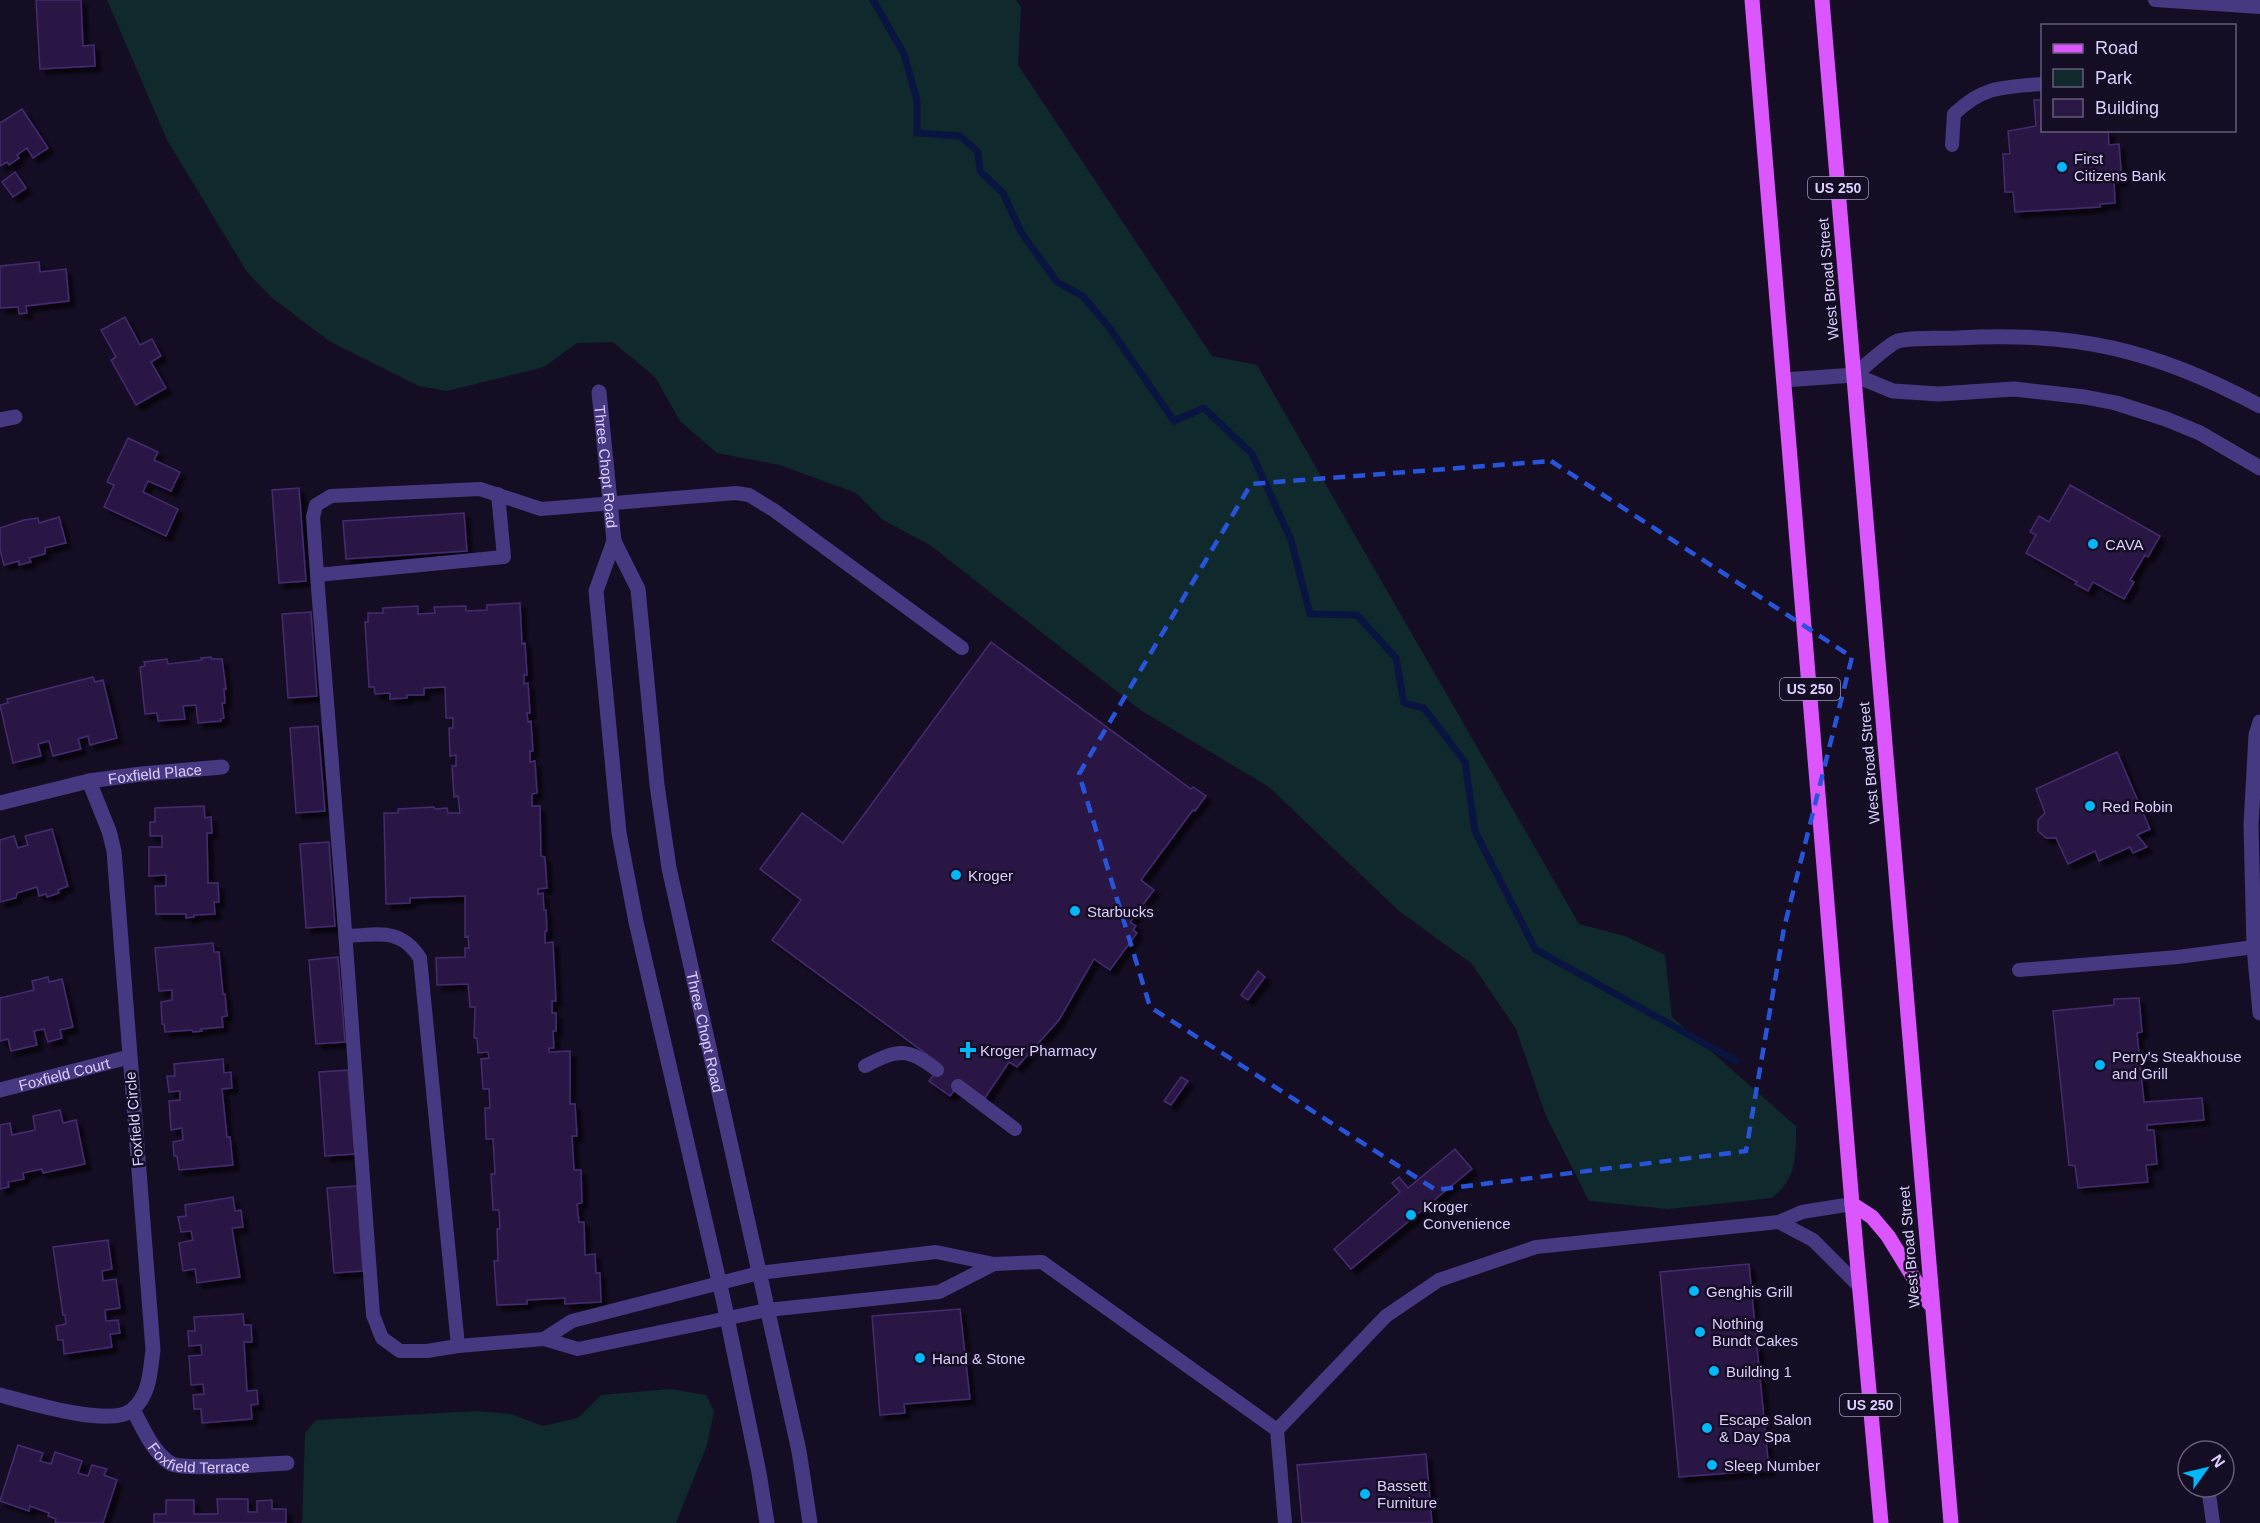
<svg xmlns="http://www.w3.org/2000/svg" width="2260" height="1523" font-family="Arial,sans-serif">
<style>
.green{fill:#10292d}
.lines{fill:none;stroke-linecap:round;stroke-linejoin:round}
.stream{stroke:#091440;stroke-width:7}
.building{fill:#291944;stroke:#442b70;stroke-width:1.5;filter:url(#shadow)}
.lane{stroke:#473882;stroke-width:14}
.street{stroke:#473882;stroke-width:15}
.primary{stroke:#dc56ff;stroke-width:15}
.marked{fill:none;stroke:#2754da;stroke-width:4.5;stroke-dasharray:12 8;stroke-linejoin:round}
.poi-dot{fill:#00b7fa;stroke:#150d23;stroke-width:2}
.labels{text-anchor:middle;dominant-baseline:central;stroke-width:5;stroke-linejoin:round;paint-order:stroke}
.shield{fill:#150d23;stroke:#a095bd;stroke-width:1.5}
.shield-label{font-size:14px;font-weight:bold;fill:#dccfff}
.poi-label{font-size:15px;fill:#dccfff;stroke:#150d23;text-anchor:start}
.street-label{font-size:15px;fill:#dccfff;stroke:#150d23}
</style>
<defs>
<filter id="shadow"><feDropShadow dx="5.5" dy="5.5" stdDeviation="1.5" flood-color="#0009"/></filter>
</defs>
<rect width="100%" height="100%" fill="#150d23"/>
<g class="green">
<path d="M107 0H1016L1021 7 1018 65 1212 356 1257 365 1579 924 1625 936 1665 955 1672 1017 1796 1126C1796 1156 1797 1178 1772 1198L1668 1209 1589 1201 1546 1116 1516 1029 1472 964 1399 911 1269 787 1142 711 930 545 883 520 856 493 780 465 717 453 680 421 655 377 613 342 577 343 544 367 447 391 419 386 329 341 271 297 247 272 167 140Z"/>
<path d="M670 1389 706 1395 714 1411 707 1445 676 1523H302L305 1433 316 1420 476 1411 511 1414 543 1426 578 1418 601 1395Z"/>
</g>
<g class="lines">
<path class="stream" d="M873 0 904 54 917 100V133L960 136 978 152 980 171 1003 193 1021 232 1057 282 1083 296 1111 330 1174 421 1204 408 1252 454 1291 540 1310 614 1357 615 1396 658 1404 703 1424 708 1465 762 1475 831 1535 949 1736 1061"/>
</g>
<g class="building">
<path d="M36 0H81L83 46 94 45 95 66 40 69Z"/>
<path d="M2034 100H2042V130H2108L2109 145 2119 144 2122 181H2114L2115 203 2100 204V207L2015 212 2013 192H2005L2003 154H2010L2008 131 2036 126Z"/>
<path d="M22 109 48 148 33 158 27 148 17 155 19 158 9 165 7 162 0 166V123Z"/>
<path d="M15 172 26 188 13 197 2 182Z"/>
<path d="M39 262 40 272 66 269 69 301 26 306 27 313 19 314 18 307 0 308V266Z"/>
<path d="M125 317 140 345 152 339 161 356 151 362 166 388 136 405 111 360 116 357 101 330Z"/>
<path d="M128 438 158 452 154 460 180 472 171 491 148 481 143 492 178 509 166 536 104 507 114 485 107 482Z"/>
<path d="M2070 485 2160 536 2148 557 2145 555 2130 580 2134 582 2124 599 2093 582 2088 591 2075 584 2077 582 2026 553 2036 535 2030 532 2039 516 2049 522Z"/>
<path d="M299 488 306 581 279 583 272 490Z"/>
<path d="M464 513 467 551 346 559 343 521Z"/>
<path d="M59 517 66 543 45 548V554L29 558 31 562 19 565V561L4 565 0 550V528L24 520 38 518 39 523Z"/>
<path d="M520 603 522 644 525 643 527 675H524V684L528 683 530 713H527L528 722 531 721 533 751H530V762L535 761 537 793 532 794V806H540L541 856 545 857 547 888 538 889V894L543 893 544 910H546L547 931H545V943L553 942 556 1001H552V1013H556V1031H553L554 1048H549V1052L570 1051V1104H575L577 1136H572L574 1170H581L582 1203 577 1204 579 1222H584L585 1255 595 1254 596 1273H600L601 1302 565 1304V1298L527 1300V1304L497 1305 494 1261H498L497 1229H500L499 1210H493L491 1174H495L493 1139H486L485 1108H490L489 1089H483L481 1059 489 1058 488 1052 478 1053 477 1038H474L475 1007H470L468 984 437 985 436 958 465 957V948H469L468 936 465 937V896L410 898V903L386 904 384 813H398V809L434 807 435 809 447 808 448 813H460L458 796 454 797 452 766H456V755L450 756 449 728H453V718H446L445 687 424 688V695H407V698L390 699V693L375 694 374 687H369L365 622H368V613H383V608L418 606V614L435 613 434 607 466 606V611L487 610V605Z"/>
<path d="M311 612 317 696 288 698 282 614Z"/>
<path d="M991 642 1191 789 1193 787 1206 796 1195 811 1193 810 1141 880 1154 890 1130 922 1136 926 1133 930 1137 933 1110 970 1094 959 1059 1020 1017 1067 1009 1062 985 1098 961 1082 950 1096 929 1081 941 1065 772 940 801 900 760 869 802 813 843 843Z"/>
<path d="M211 657V659H222L226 689H224L225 703H222L224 718 220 719 221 721 198 723 196 705 183 706 185 719 158 721 157 713 145 714 140 667 145 666 144 662 167 659 168 664 202 660 201 658Z"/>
<path d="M93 677 95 682 103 680 117 738 90 745 88 736 78 739 81 749 53 756 49 741 38 744 41 756 13 763 0 705 8 703 7 699Z"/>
<path d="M318 726 325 811 296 813 290 728Z"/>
<path d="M2117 752 2150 829 2137 835 2147 847 2133 853 2130 847 2099 861 2095 851 2068 864 2056 838H2046L2038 831V820L2045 813 2036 789Z"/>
<path d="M204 806 205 818 211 817 212 833H207L208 883H218L219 902H214L215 914 194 915V917L186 918V914H156L155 886H166V875L149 876V847H162V836H150V822H155V808Z"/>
<path d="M52 829 68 886 58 890 59 893 47 897 46 894 39 896 37 887 17 893 16 898 0 902V840L14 836 18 848 28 845 25 836Z"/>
<path d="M329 842 335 926 306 928 300 844Z"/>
<path d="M213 943 214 952H219L223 994H225L227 1016 222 1017 223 1027 201 1029 202 1031 193 1032 192 1030 165 1032 164 1024H162L161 1002 172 1000V990L159 991 155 948Z"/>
<path d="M338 957 345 1042 316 1044 309 960Z"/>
<path d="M1258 971 1265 977 1248 1000 1241 995Z"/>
<path d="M48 977 49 982 62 979 73 1027 60 1030 62 1038 48 1042 44 1029 34 1031 37 1045 11 1051 8 1039 0 1041V998L34 990 32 981Z"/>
<path d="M2139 998 2142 1032 2137 1033 2144 1102 2202 1098 2204 1120 2147 1125V1130H2154L2157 1164 2146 1165 2148 1182 2078 1188 2075 1166 2069 1165 2053 1011 2114 1005V999Z"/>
<path d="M223 1059 224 1073 231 1072 232 1088 222 1089 227 1137H230L233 1165 179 1170 177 1156H174L173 1142 183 1140 182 1128 171 1130 169 1101 180 1100V1091L169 1092 167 1076H175L174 1064Z"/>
<path d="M348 1070 355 1154 325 1156 319 1072Z"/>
<path d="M1181 1077 1188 1081 1171 1105 1164 1101Z"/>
<path d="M60 1110 63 1123 76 1120 85 1164 43 1173 42 1169 23 1173 24 1179 8 1182 9 1187 0 1189V1125L10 1123 12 1135 35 1130 33 1116Z"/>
<path d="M1455 1149 1472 1169 1351 1269 1334 1249 1400 1192 1392 1183 1399 1177 1408 1188Z"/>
<path d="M357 1186 363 1271 334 1273 327 1188Z"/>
<path d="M233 1197 235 1211 241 1210 243 1227 232 1228 240 1277 197 1283 195 1269 183 1271 179 1243 193 1240 191 1231 181 1232 178 1217 186 1216 185 1205Z"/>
<path d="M108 1240 112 1269 102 1271 103 1281 116 1279 120 1308 105 1310 106 1321 118 1320 120 1333 110 1334 112 1347 64 1354 63 1340H58L56 1326 66 1324 65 1315H63L53 1247Z"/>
<path d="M1749 1264 1769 1470 1679 1477 1660 1272Z"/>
<path d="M960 1309 970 1399 904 1404 905 1413 880 1415 872 1316Z"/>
<path d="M243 1314 244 1325H251L252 1342H244L247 1391 257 1390 258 1404 251 1405 252 1419 202 1423 201 1409H194L193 1395 204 1394 203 1384 191 1385 189 1356 202 1355 201 1345 189 1346 188 1331H195L194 1317Z"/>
<path d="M18 1445 43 1453 40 1461 51 1464 55 1452 82 1461 78 1473 88 1476 92 1465 107 1469 104 1475 117 1480 103 1523H55L56 1519 48 1516 49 1513 30 1506 29 1511 0 1501Z"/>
<path d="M1426 1454 1432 1523H1302L1297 1465Z"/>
<path d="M217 1499H248V1512H257V1501L272 1500V1509H286V1523H154V1514H166V1500H194V1514H218Z"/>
</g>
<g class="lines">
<g class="lane">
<path d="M2155 0 2260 7"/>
<path d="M1952 145 1954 114C1983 86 2003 87 2042 84"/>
<path d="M317 575 504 557 498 494"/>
<path d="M346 936C378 935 400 927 420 958L458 1346"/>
<path d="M2019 970 2178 957 2254 947"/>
<path d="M865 1066C898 1049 907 1047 937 1070"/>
<path d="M958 1086 1015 1129"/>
<path d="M1779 1222 1813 1240 1859 1286"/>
<path d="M994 1264 939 1292 767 1310 578 1349 544 1339 572 1321 759 1273 936 1252 994 1264 1042 1262 1277 1430 1285 1523"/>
<path d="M544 1339 458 1346 427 1351H400L382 1338 373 1315 343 904 318 588 313 517 316 505 331 496 480 489 541 509 736 493 749 495 775 511 962 648"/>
<path d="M1277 1430 1386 1316 1439 1280 1536 1247 1779 1222 1802 1212 1852 1204"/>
<path d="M2208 1487 2213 1523"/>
</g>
<g class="street">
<path d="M1854 375C1865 367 1887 345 1898 341 1906 338 1945 338 1957 338 2075 331 2156 350 2260 406"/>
<path d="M1784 380 1854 375 1893 391 1939 394 2014 389 2085 397 2116 403 2166 419 2200 433 2260 468"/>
<path id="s1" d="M599 392 614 541 638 589 657 785 669 868 799 1451 810 1523"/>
<path d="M0 420 15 417"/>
<path d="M614 541 596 591 619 833 636 922 724 1303 759 1473 767 1523"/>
<path d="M2260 722 2256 735 2251 825 2254 947 2260 1013"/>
<path id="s2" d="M0 803 89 781 141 774 222 767"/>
<path id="s3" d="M0 1090 129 1057"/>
<path d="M0 1395C27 1402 111 1428 132 1410 150 1395 150 1372 153 1350L114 851 109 831 89 781"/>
<path id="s4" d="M133 1410C143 1428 152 1451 170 1463 183 1471 267 1464 287 1463"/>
</g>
<g class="primary">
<path d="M1752 0 1852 1204 1881 1523"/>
<path d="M1822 0 1951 1523"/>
<path d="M1852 1204 1872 1217 1888 1236 1929 1303"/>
</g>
</g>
<path class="marked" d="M1551 461 1852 657 1784 928 1746 1151 1436 1190 1150 1007 1079 774 1251 484Z"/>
<g class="poi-dot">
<circle cx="2062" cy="167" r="6"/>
<circle cx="2093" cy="544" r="6"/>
<circle cx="2090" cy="806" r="6"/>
<circle cx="956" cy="875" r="6"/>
<circle cx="1075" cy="911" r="6"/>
<path d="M965 1041h6v6h6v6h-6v6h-6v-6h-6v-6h6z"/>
<circle cx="2100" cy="1065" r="6"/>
<circle cx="1411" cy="1215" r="6"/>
<circle cx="1694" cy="1291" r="6"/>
<circle cx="1700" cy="1332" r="6"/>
<circle cx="920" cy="1358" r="6"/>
<circle cx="1714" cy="1371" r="6"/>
<circle cx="1707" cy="1428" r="6"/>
<circle cx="1712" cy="1465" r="6"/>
<circle cx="1365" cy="1494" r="6"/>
</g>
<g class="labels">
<g class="shield">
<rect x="1808" y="177" width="60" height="22" rx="4.5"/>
<rect x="1780" y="678" width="60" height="22" rx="4.5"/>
<rect x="1840" y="1394" width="60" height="22" rx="4.5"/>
</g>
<g class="shield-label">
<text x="1838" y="188">US 250</text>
<text x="1810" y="689">US 250</text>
<text x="1870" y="1405">US 250</text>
</g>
<g class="poi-label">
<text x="2074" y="158">First<tspan x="2074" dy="17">Citizens Bank</tspan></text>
<text x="2105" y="544">CAVA</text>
<text x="2102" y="806">Red Robin</text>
<text x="968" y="875">Kroger</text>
<text x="1087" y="911">Starbucks</text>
<text x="980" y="1050">Kroger Pharmacy</text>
<text x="2112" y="1056">Perry's Steakhouse<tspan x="2112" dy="17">and Grill</tspan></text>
<text x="1423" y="1206">Kroger<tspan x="1423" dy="17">Convenience</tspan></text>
<text x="1706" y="1291">Genghis Grill</text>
<text x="1712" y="1323">Nothing<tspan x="1712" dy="17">Bundt Cakes</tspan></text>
<text x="932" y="1358">Hand &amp; Stone</text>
<text x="1726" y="1371">Building 1</text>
<text x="1719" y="1419">Escape Salon<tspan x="1719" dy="17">&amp; Day Spa</tspan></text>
<text x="1724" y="1465">Sleep Number</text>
<text x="1377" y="1485">Bassett<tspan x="1377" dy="17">Furniture</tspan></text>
</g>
<g class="street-label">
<text transform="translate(1828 279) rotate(-95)">West Broad Street</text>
<text stroke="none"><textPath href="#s1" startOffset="75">Three Chopt Road</textPath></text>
<text transform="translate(1869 763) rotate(-95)">West Broad Street</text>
<text stroke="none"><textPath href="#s2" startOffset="158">Foxfield Place</textPath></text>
<text stroke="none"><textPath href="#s1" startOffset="652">Three Chopt Road</textPath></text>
<text stroke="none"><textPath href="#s3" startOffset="66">Foxfield Court</textPath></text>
<text transform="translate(134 1119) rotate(-95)">Foxfield Circle</text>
<text transform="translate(1909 1247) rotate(-95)">West Broad Street</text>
<text stroke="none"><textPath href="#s4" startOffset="92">Foxfield Terrace</textPath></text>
</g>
</g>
<rect x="2041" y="24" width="195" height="108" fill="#150d23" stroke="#655b7b" stroke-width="1.5"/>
<rect x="2053" y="44" width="30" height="9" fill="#dc56ff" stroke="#655b7b" stroke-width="1.5"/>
<text x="2095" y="54" font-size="18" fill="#dccfff">Road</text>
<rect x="2053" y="69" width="30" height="18" fill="#10292d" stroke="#655b7b" stroke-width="1.5"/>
<text x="2095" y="84" font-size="18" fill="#dccfff">Park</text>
<rect x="2053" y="99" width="30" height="18" fill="#291944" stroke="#655b7b" stroke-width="1.5"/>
<text x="2095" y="114" font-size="18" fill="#dccfff">Building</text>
<g transform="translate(2206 1469) rotate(56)"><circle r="28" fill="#150d23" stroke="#655b7b" stroke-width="1.5"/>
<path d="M0-4.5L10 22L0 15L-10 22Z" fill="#00b7fa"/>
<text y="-9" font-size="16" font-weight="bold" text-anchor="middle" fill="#dccfff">N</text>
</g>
</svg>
